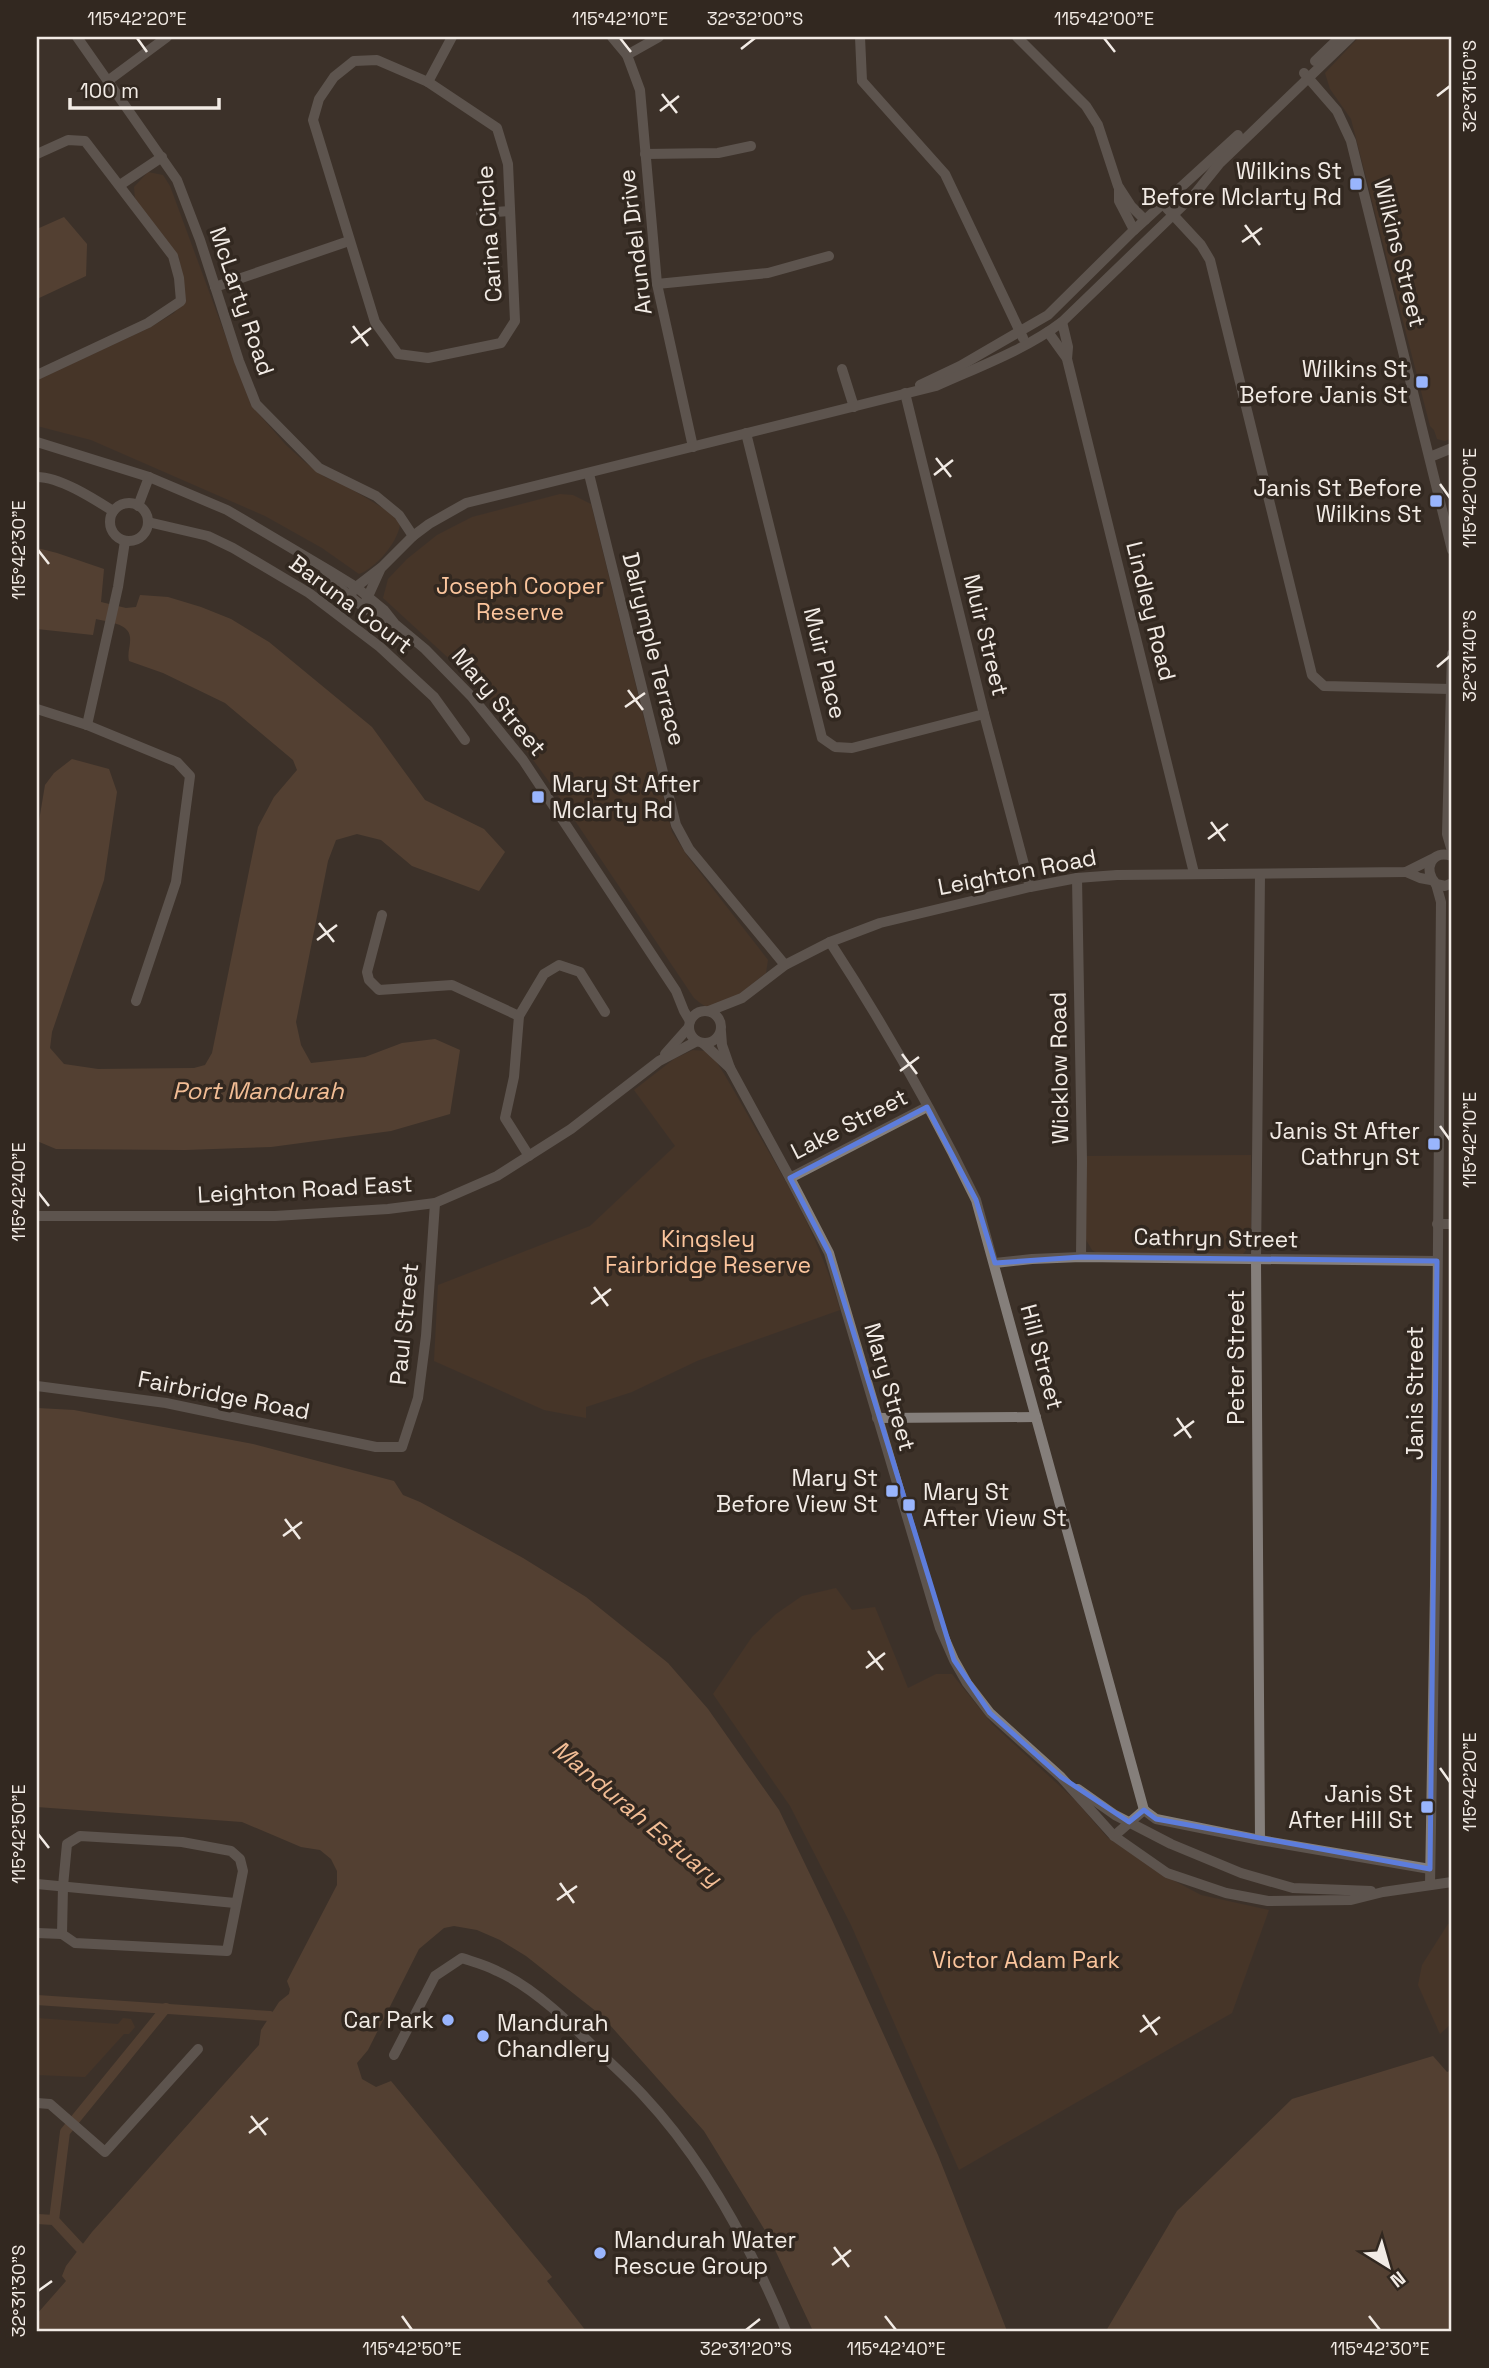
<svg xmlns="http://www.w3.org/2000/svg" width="1489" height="2368" font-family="'Space Grotesk',sans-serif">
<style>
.green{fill:#533a27}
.water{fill:#70533d}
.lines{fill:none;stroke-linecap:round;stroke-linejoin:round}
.canal{stroke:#70533d;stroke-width:10}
.minor{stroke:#857f7b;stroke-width:10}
.marked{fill:none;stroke:#5d7ddc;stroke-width:5;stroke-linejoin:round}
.ticks{fill:none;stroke:#f2ebe5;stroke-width:2.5}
.poi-dot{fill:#99b5fd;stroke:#322820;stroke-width:2.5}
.labels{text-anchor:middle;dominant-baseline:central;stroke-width:7;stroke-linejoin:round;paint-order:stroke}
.poi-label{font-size:23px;fill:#f2ebe5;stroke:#322820;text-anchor:end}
.street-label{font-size:23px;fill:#f2ebe5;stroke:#322820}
.park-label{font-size:23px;fill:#fbc59d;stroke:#322820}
.water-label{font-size:24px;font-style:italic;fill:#f2bd95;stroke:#322820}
.neatline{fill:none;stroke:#f2ebe5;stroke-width:2.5}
.ticks-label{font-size:18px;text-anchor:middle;fill:#f2ebe5}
</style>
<rect width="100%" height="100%" fill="#3d3229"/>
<g class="green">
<path d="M1359 37H1452V438L1445 441 1437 439 1434 430 1430 426 1351 119 1330 89 1325 73Z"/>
<path d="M148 172 163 175 170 186 251 405 286 445 306 463 325 477 346 486 393 514 400 525C397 543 376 568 359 574L322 548 265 516 91 440 37 426V380L151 327 174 313 185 300 179 257 135 200 134 187Z"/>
<path d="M560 494 573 495 591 504 672 832 688 857 768 960 766 973C754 982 723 1011 708 1007 703 1006 698 1001 694 998L547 779 481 688 383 598 388 579 407 559 437 535 472 517Z"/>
<path d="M693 1050 705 1051 712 1055C728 1079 742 1105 756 1130 791 1189 822 1244 840 1310L697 1361 632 1392 586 1407V1418L544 1410 434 1361 438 1285 590 1226 675 1146 634 1090 674 1059Z"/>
<path d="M1251 1155V1244L1243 1254 1238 1255 1097 1253 1092 1250 1085 1238 1087 1156Z"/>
<path d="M836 1588 852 1610 875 1607 908 1688 936 1674H952L992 1724 1075 1800 1107 1837 1167 1877 1201 1895 1269 1910 1232 2013 959 2170 851 1925 790 1806 713 1694 752 1637 776 1614 802 1596Z"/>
<path d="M1448 1924H1452V2023L1440 2034 1418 1985 1422 1965Z"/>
<path d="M37 2018 118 2024 123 2018 131 2019 135 2027 129 2034H124L85 2077 37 2075Z"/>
</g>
<g class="water">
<path d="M64 217 87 244 86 276 37 299V229Z"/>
<path d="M37 548 57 553 104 569 101 602 126 608 136 607 140 595 168 597 201 607 231 619 269 642 372 727 425 800 484 829 505 852 479 891 412 866 381 840 357 834 336 840 328 861 296 1022 301 1045 311 1063 365 1057 402 1043 435 1039 460 1050 450 1114 391 1131 271 1147 185 1150 56 1149 37 1141V833L45 785 54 773 72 759 109 769 117 792 104 880 52 1032 50 1048 64 1064 98 1069 194 1068 205 1065 212 1053 258 827 274 797 297 770 293 760 225 703 163 673 129 661C127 652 131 646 130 637 129 623 107 622 96 619L93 635 37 629Z"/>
<path d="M37 1408 74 1410 253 1444 394 1481 403 1495 420 1502 523 1558 586 1597 668 1663 708 1709 779 1810 832 1920 938 2155 1007 2331H813L769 2237 704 2131 602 2016 526 1956 500 1940 477 1930 454 1926 444 1928 419 1949 368 2050 357 2063 362 2079 376 2087 391 2081 552 2277 547 2281 586 2331H37V2314L66 2281 62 2276 66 2266 92 2232 259 2045 261 2030 279 2002 289 1994 290 1989 287 1981 337 1885V1871L331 1859 320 1850 301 1847 242 1822 37 1807Z"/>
<path d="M1433 2056 1447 2072 1452 2070V2331H1106L1177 2211 1292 2099Z"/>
</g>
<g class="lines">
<g class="canal">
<path d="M37 2000 270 2016"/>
<path d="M37 2219 54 2220 80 2248"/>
<path d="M54 2220 65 2132 166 2008"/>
</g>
<g class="minor">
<path d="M77 37 177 180 200 240 239 361 256 404 319 468 376 496 399 515 413 536"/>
<path d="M612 37 627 55 640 90 657 284 693 447"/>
<path d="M860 37 862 81 945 174 1023 338"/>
<path d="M1017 37 1086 106 1098 125 1118 186 1131 206 1145 220"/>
<path d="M627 55 659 37"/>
<path d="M377 60 428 82 497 128 508 164 515 321 501 343 428 358 398 354 375 322 313 120 319 99 334 77 354 61Z"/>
<path d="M1315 61 1340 37"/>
<path d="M1304 73 1337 111 1351 141 1452 550"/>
<path d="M109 80 167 37"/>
<path d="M428 82 452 37"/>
<path d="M37 154 68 140 85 141 173 256 179 278 181 301 148 323 37 375"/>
<path d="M645 154 718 153 751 146"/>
<path d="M120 185 162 157"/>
<path d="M1119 188V201L1134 230"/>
<path d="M1163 204 1201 245 1210 260 1312 675 1324 686 1450 689"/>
<path d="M481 213 510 211"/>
<path d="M657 284 768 273 829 256"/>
<path d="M215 287 349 241"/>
<path d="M1062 322 1068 347 1067 359 1194 873"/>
<path d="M1048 332 1066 357"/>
<path d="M842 369 854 407"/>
<path d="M920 385 960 366 1048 315 1134 230 1238 135"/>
<path d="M905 393 984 714 1030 887"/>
<path d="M746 433 822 738 835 747 852 748 984 714"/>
<path d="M37 442 149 477 227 510 330 571 356 587 384 610 395 624 425 649 472 697 523 760 676 991 684 1011 690 1021"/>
<path d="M1430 457 1452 448"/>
<path d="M589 474 676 825 689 849 785 965"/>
<path d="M37 477C60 477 94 499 113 511"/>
<circle cx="129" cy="522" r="19"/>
<path d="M138 506 149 477"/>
<path d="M148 522 208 536 233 548 309 593 380 647 434 697 465 740"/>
<path d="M325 573C343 592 368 613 393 623"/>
<path d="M350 595 356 587 382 567 413 536 429 524 466 503 936 386C978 367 1025 350 1062 322L1173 215 1194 195 1219 164 1351 37"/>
<path d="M365 603 380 570"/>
<path d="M1452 654 1447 834 1452 851"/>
<path d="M37 709 87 725 177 762 190 776 176 882 136 1001"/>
<path d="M87 725 118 587 125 541"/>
<path d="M1452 856C1432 849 1422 869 1436 884L1445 886 1452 883"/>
<path d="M1406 872 1420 878 1431 880"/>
<path d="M1260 874 1256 1260 1260 1840"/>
<path d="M1077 878 1082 1161 1081 1257"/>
<path d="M382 915 367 972 369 980 379 990 452 985 519 1016"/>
<path d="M830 942C884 1025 933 1111 976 1200L1144 1810"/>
<circle cx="705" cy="1027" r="16"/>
<path d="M709 1011 742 998 785 965 830 942 880 923 1030 887 1077 878 1117 875 1406 872 1432 859"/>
<path d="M721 1032 722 1045 730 1068 790 1178 829 1253 940 1628 954 1660 967 1683 990 1713 1061 1777 1114 1836 1167 1873 1226 1893 1268 1901 1351 1900 1383 1892 1452 1882"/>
<path d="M703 1043 730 1068"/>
<path d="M665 1054 689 1027"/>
<path d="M529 1156 505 1118 514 1077 519 1016 544 974 559 965 580 972 605 1012"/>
<path d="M790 1178 927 1107"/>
<path d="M37 1216H275L388 1209 435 1203 497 1176 571 1129 659 1061 697 1041"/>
<path d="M1437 1224H1452"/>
<path d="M995 1263 1032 1259 1081 1257 1437 1261"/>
<path d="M37 1386 166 1403 376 1447H402L418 1398 426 1336 435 1203"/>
<path d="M877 1418 1036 1417"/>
<path d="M1078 1789 1115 1815 1171 1844 1241 1873 1293 1888 1371 1891"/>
<path d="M80 1836 182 1842 231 1851 240 1859 243 1871 227 1951 75 1943 62 1934 63 1886 67 1844Z"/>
<path d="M1114 1836 1144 1810 1156 1819 1260 1840 1430 1869"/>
<path d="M37 1884 235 1903"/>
<path d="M1430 1885 1435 1586 1441 902 1436 884"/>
<path d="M37 1933 62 1934"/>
<path d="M394 2055 435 1976 462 1958C474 1962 486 1965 497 1971 535 1988 572 2025 601 2054 615 2067 630 2081 643 2095 706 2162 751 2247 786 2331"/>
<path d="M37 2103 50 2104 105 2152 198 2049"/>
</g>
</g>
<path d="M0 0H1489V2368H0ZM927 1107 976 1200 995 1263 1081 1257 1437 1261 1430 1869 1156 1819 1144 1810 1129 1822 1061 1777 990 1713 954 1660 829 1253 790 1178Z" fill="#3d3229" fill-opacity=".55" fill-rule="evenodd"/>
<path class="marked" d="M927 1107 976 1200 995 1263 1081 1257 1437 1261 1430 1869 1156 1819 1144 1810 1129 1822 1061 1777 990 1713 954 1660 829 1253 790 1178Z"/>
<path class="ticks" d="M137 38 147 52M620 38 631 52M1104 38 1115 52M741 49 755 38M662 94 677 113M1437 96 1450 86M660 111 679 96M1245 225 1260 245M1242 242 1262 228M353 326 368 346M351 343 371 328M936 458 951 477M934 475 953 460M1440 484 1450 498M38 550 49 564M1437 667 1450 656M628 690 643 710M625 707 645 693M1211 822 1225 841M1208 839 1228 824M319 923 334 942M317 940 337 925M902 1054 917 1074M900 1071 919 1057M1440 1126 1450 1140M38 1192 49 1206M594 1287 608 1306M591 1304 611 1289M1177 1418 1191 1438M1174 1436 1194 1421M285 1519 300 1539M283 1536 302 1522M868 1651 883 1670M866 1668 885 1653M1440 1768 1450 1782M38 1834 49 1848M560 1883 574 1903M557 1900 577 1886M1143 2015 1157 2035M1140 2032 1160 2017M251 2116 266 2135M249 2133 268 2118M834 2247 849 2267M832 2265 851 2250M38 2291 52 2281M402 2316 412 2330M885 2316 896 2330M1369 2316 1380 2330M746 2330 760 2319"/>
<g class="poi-dot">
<rect x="1349" y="177" width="14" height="14" rx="3.5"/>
<rect x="1415" y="375" width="14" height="14" rx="3.5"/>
<rect x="1429" y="494" width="14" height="14" rx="3.5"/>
<rect x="531" y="790" width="14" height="14" rx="3.5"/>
<rect x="1427" y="1137" width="14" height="14" rx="3.5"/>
<rect x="885" y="1484" width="14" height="14" rx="3.5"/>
<rect x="902" y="1498" width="14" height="14" rx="3.5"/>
<rect x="1420" y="1800" width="14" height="14" rx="3.5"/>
<circle cx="448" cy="2020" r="7"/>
<circle cx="483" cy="2036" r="7"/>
<circle cx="600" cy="2253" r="7"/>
</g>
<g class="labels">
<g class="poi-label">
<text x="1342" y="171">Wilkins St<tspan x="1342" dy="26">Before Mclarty Rd</tspan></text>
<text x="1408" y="369">Wilkins St<tspan x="1408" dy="26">Before Janis St</tspan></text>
<text x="1422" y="488">Janis St Before<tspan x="1422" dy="26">Wilkins St</tspan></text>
<text x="552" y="784" text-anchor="start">Mary St After<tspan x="552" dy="26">Mclarty Rd</tspan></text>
<text x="1420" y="1131">Janis St After<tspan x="1420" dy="26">Cathryn St</tspan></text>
<text x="878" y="1478">Mary St<tspan x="878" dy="26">Before View St</tspan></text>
<text x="923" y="1492" text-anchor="start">Mary St<tspan x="923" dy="26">After View St</tspan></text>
<text x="1413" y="1794">Janis St<tspan x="1413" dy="26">After Hill St</tspan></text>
<text x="434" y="2020">Car Park</text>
<text x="497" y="2023" text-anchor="start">Mandurah<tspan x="497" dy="26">Chandlery</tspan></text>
<text x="614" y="2240" text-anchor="start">Mandurah Water<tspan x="614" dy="26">Rescue Group</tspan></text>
</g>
<g class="street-label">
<text transform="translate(489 234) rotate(-94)">Carina Circle</text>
<text transform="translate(635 242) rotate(-97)">Arundel Drive</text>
<text transform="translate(1400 253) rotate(76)">Wilkins Street</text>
<text transform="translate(242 301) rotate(71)">McLarty Road</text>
<text transform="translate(351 604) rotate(37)">Baruna Court</text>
<text transform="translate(1151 611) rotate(76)">Lindley Road</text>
<text transform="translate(986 635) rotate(76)">Muir Street</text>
<text transform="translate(654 649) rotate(76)">Dalrymple Terrace</text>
<text transform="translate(825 663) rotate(76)">Muir Place</text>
<text transform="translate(499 702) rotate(50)">Mary Street</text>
<text transform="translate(1017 872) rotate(-11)">Leighton Road</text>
<text transform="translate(1059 1068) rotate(-91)">Wicklow Road</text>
<text transform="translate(849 1124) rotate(-27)">Lake Street</text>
<text transform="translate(305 1189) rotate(-3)">Leighton Road East</text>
<text transform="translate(1216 1238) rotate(1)">Cathryn Street</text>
<text transform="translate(404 1324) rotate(-84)">Paul Street</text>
<text transform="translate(1042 1357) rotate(75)">Hill Street</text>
<text transform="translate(1236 1357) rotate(-90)">Peter Street</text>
<text transform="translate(890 1387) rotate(74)">Mary Street</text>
<text transform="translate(1415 1393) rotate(-90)">Janis Street</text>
<text transform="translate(224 1395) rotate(11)">Fairbridge Road</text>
</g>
<g class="park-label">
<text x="520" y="586">Joseph Cooper<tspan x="520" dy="26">Reserve</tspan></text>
<text x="708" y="1239">Kingsley<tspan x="708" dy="26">Fairbridge Reserve</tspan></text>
<text x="1026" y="1960">Victor Adam Park</text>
</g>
<g class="water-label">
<text x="258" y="1090">Port Mandurah</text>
<text transform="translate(637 1813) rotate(40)">Mandurah Estuary</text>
</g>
</g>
<rect width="1489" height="2368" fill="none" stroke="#322820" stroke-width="77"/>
<g transform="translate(1388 2266) rotate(143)" stroke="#322820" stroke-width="5" paint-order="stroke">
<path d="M0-5L12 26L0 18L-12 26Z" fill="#f2ebe5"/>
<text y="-10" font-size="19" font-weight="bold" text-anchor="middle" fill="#f2ebe5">N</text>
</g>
<path d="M70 98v10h149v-10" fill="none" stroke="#f2ebe5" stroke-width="3.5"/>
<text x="80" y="98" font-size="21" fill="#f2ebe5" stroke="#322820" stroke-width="5" paint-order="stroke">100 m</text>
<rect x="38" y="38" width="1412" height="2292" class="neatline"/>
<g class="ticks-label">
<text x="137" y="25">115°42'20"E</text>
<text x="620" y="25">115°42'10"E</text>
<text x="755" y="25">32°32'00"S</text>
<text x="1104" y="25">115°42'00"E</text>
<text transform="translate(1470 86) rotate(-90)" y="6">32°31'50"S</text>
<text transform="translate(1470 498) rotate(-90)" y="6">115°42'00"E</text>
<text transform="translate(19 550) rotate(-90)" y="6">115°42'30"E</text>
<text transform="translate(1470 656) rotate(-90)" y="6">32°31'40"S</text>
<text transform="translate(1470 1140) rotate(-90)" y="6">115°42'10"E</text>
<text transform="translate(19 1192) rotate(-90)" y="6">115°42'40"E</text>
<text transform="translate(1470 1782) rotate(-90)" y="6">115°42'20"E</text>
<text transform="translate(19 1834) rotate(-90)" y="6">115°42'50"E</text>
<text transform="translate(19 2291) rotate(-90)" y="6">32°31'30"S</text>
<text x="412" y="2355">115°42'50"E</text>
<text x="746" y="2355">32°31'20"S</text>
<text x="896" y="2355">115°42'40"E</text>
<text x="1380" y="2355">115°42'30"E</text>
</g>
</svg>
